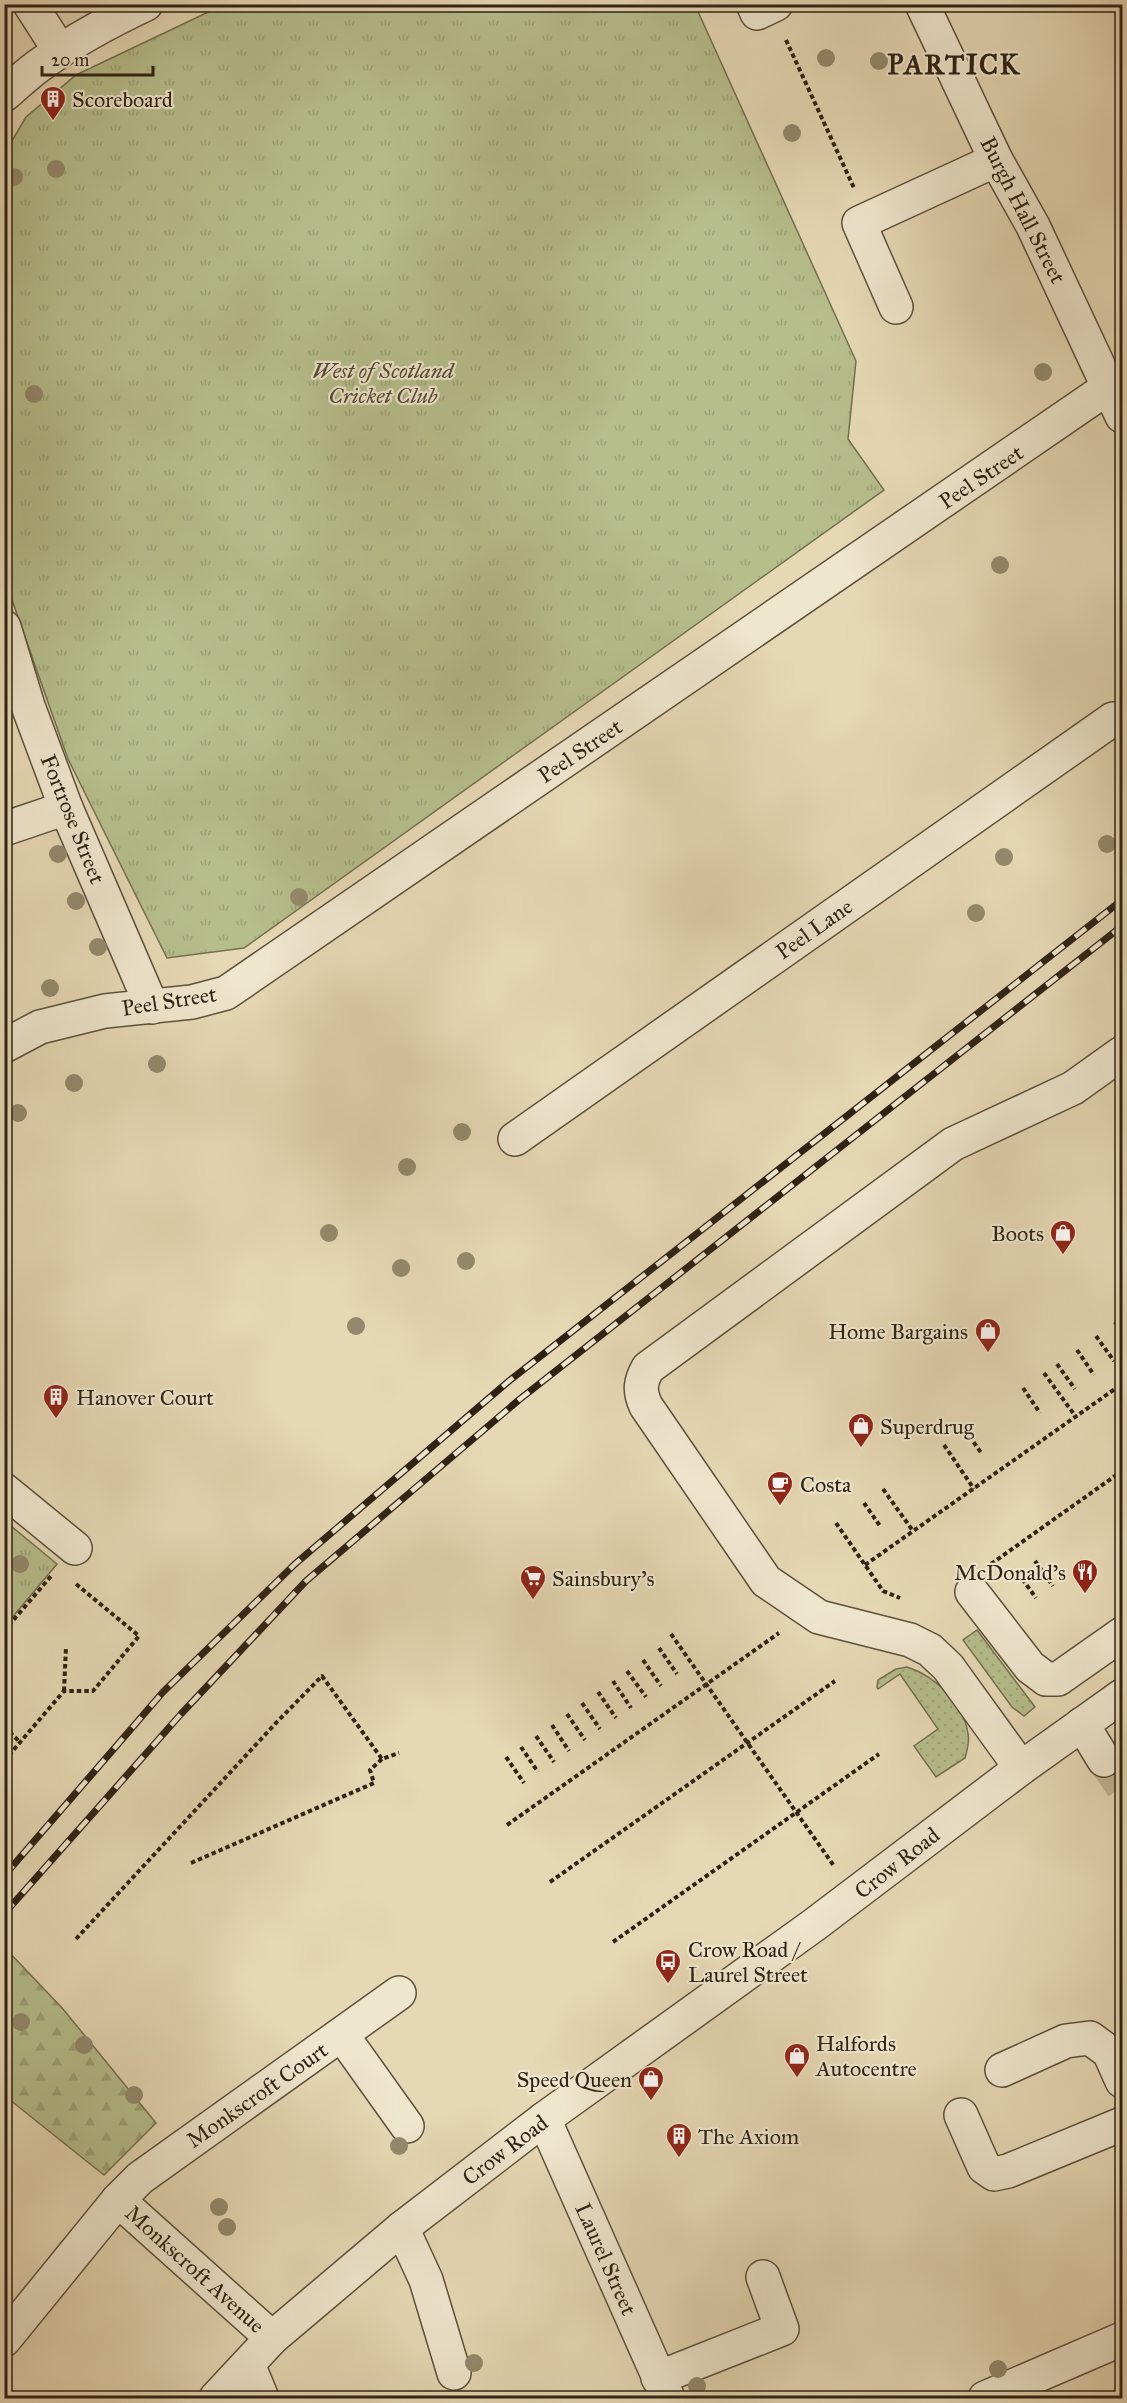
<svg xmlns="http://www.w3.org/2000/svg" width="1127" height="2403" font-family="'IM FELL Great Primer',serif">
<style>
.grass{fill:url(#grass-dots);stroke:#727050;stroke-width:1.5}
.forest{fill:url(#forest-firs);stroke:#727050;stroke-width:1.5}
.park{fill:url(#park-tufts);stroke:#727050;stroke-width:1.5}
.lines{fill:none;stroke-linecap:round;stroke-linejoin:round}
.minor-tunnel{stroke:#c1b494;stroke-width:33;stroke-dasharray:33 16;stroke-linecap:butt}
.minor-casing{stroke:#5d503d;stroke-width:36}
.path{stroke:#2f2215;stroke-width:4;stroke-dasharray:4.5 3;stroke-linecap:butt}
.minor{stroke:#efe6ce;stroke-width:33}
.rail-casing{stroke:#2f2215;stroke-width:7}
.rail{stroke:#efe6ce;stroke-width:4.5;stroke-dasharray:14;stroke-linecap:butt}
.tree{fill:#94896d}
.labels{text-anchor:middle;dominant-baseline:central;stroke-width:4.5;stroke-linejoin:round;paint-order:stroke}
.poi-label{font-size:22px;fill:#2f2215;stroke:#efe6ce;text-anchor:start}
.street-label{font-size:22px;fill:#2f2215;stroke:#efe6ce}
.park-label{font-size:22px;font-style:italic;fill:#514933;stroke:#efe6ce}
.district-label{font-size:28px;font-weight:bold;letter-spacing:1.5px;fill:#2f2215;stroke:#efe6ce}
</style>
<defs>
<pattern id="grass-dots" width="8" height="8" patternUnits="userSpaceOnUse" patternTransform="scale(1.5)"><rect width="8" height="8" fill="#b6be8c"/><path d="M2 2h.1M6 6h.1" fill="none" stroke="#9da378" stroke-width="1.8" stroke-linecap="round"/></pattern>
<pattern id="forest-firs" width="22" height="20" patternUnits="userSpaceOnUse" patternTransform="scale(1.5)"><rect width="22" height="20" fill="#b6be8c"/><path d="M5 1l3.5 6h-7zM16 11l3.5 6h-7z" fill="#9da378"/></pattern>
<pattern id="park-tufts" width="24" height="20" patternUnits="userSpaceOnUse" patternTransform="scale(1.5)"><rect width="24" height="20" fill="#b6be8c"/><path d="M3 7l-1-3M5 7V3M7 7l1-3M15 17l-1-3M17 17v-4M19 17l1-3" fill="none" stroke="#9da378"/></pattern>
</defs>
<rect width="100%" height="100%" fill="#e6d8b4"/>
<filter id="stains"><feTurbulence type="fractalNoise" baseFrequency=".00333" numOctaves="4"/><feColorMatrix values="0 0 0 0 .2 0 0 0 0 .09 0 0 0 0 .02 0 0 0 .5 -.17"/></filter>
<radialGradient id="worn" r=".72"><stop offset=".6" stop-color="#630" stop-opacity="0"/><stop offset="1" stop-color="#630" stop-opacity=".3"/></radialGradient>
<g class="grass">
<path d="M977 1630 1035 1707 1024 1716 1012 1707 963 1640Z"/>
<path d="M907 1667C935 1676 964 1703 968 1734 970 1742 967 1750 965 1758L936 1777 914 1746 938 1729 900 1674 878 1689 877 1687 878 1680 896 1669Z"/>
</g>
<path class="forest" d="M6 1949 63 2009 156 2123 104 2175 5 2096Z"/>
<g class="park">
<path d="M223 5H695L856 361 848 439 884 490 244 948 167 958 68 759 5 580 4 154 26 117 76 75Z"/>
<path d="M5 1521 57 1564 5 1626Z"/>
</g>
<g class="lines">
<path class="minor-tunnel" d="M1104 1760 1122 1787"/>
<defs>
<g id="minor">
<path d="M30 4 60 51"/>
<path d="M753 4 757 13 776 4"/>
<path d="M922 4 996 160 1033 226 1122 416"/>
<path d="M4 95C17 84 30 71 44 62 76 39 110 21 146 4"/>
<path d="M896 307 859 223 996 160"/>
<path d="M4 627 28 706 66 808 152 1007"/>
<path d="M4 829 66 808"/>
<path d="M4 1046 40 1027 105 1011 192 1002 226 993 1122 378"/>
<path d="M515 1139 1113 719"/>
<path d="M4 1490 75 1548"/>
<path d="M972 1592 1030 1667 1046 1679H1058L1122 1634"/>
<path d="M1082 1724 1104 1760"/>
<path d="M1021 1768 948 1667 930 1650 910 1640 819 1617 766 1581 646 1406C639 1391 640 1382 648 1368L953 1144 1073 1088 1122 1053"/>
<path d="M342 2035 407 2126"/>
<path d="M1002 2070 1066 2041 1090 2038 1109 2052 1122 2081"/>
<path d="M961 2115 984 2167 994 2174 1008 2171 1122 2124"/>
<path d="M544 2119 668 2398"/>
<path d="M118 2200 140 2178 399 1993"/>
<path d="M402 2228 426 2280 454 2373"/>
<path d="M4 2340 118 2200 272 2338"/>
<path d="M248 2364 262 2398"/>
<path d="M658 2378 782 2329 763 2277"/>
<path d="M216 2398 272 2338 402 2228 544 2119 814 1925 1021 1768 1122 1696"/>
<path d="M985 2398 1122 2339"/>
</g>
</defs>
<use href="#minor" class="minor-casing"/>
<g class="path">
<path d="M786 40 854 188"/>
<path d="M1115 1322 1122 1333"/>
<path d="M1096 1336 1114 1361"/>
<path d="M1077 1350 1094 1375"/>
<path d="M1057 1364 1075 1389"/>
<path d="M1044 1373 1076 1417"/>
<path d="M1023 1388 1040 1413"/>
<path d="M965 1430 982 1454"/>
<path d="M944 1445 974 1489"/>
<path d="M883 1489 913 1531"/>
<path d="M864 1503 880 1526"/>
<path d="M836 1523 883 1591 900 1598"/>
<path d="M1035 1561 1053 1586"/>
<path d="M991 1564 1122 1471"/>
<path d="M865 1565 1122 1384"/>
<path d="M1018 1573 1036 1598"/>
<path d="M4 1631 52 1575"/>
<path d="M671 1634 834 1866"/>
<path d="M659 1648 677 1674"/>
<path d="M643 1660 661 1686"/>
<path d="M627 1671 646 1697"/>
<path d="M613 1681 631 1708"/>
<path d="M64 1691 66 1647"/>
<path d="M598 1692 616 1718"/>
<path d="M582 1703 600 1729"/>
<path d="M567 1714 585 1740"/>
<path d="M552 1725 569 1751"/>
<path d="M4 1727 21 1743"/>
<path d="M536 1736 554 1762"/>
<path d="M521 1747 538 1772"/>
<path d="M506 1757 524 1783"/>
<path d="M4 1761 64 1691H93L139 1636 76 1584"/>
<path d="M507 1825 779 1633"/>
<path d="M191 1863 374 1783 370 1770 382 1759"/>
<path d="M550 1882 835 1681"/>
<path d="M76 1939 275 1724 322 1676 382 1759 399 1753"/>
<path d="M613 1942 879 1754"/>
</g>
<use href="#minor" class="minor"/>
<defs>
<g id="rail">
<path d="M4 1876 163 1692 295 1564 509 1381 1122 900"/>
<path d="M4 1914 181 1714 306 1581 520 1399 1122 926"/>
</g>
</defs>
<use href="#rail" class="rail-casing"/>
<use href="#rail" class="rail"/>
</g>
<g class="tree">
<circle cx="826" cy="58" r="9"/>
<circle cx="879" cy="61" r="9"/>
<circle cx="792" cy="133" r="9"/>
<circle cx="56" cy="169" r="9"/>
<circle cx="14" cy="177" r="9"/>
<circle cx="1043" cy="372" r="9"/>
<circle cx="34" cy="394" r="9"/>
<circle cx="1000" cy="565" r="9"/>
<circle cx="1107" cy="844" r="9"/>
<circle cx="58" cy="854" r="9"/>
<circle cx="1004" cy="857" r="9"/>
<circle cx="299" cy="897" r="9"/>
<circle cx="76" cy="901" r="9"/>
<circle cx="976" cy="913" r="9"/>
<circle cx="98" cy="947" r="9"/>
<circle cx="50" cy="988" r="9"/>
<circle cx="157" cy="1064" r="9"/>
<circle cx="74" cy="1083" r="9"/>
<circle cx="18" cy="1113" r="9"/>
<circle cx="462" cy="1132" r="9"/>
<circle cx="407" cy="1167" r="9"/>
<circle cx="329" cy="1233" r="9"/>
<circle cx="466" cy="1261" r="9"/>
<circle cx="401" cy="1268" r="9"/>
<circle cx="356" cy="1326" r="9"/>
<circle cx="20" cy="1564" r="9"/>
<circle cx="21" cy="2022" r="9"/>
<circle cx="84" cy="2045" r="9"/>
<circle cx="134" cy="2095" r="9"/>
<circle cx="399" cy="2146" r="9"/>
<circle cx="219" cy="2207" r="9"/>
<circle cx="227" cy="2227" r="9"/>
<circle cx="474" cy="2363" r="9"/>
<circle cx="998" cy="2369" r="9"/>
<circle cx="697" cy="2386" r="9"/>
</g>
<defs>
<symbol id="building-pin" viewBox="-11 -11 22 30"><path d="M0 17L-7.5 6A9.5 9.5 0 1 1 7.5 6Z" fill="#8f2418" stroke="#efe6ce"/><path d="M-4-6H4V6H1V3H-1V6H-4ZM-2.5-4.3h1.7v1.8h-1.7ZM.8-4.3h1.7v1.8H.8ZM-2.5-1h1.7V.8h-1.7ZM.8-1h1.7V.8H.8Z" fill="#fff"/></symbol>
<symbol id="shop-pin" viewBox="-11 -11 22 30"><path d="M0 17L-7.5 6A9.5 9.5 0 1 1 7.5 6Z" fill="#8f2418" stroke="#efe6ce"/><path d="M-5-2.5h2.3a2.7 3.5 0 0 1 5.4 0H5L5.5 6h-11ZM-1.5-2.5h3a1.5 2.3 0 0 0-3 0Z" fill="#fff"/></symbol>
<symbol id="cafe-pin" viewBox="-11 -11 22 30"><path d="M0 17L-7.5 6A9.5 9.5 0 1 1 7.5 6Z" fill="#8f2418" stroke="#efe6ce"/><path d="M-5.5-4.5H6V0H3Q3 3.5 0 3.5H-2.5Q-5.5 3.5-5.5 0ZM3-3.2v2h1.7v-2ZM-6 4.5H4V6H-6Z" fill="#fff"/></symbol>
<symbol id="restaurant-pin" viewBox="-11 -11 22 30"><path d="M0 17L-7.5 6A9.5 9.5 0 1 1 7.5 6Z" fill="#8f2418" stroke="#efe6ce"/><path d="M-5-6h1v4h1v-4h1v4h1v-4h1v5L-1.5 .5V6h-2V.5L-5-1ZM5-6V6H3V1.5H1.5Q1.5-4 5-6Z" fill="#fff"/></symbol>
<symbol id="supermarket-pin" viewBox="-11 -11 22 30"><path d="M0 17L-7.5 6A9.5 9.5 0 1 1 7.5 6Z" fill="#8f2418" stroke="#efe6ce"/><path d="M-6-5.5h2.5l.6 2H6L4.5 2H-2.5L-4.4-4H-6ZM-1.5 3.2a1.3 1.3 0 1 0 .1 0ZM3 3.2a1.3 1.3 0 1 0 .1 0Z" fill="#fff"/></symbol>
<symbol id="bus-pin" viewBox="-11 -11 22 30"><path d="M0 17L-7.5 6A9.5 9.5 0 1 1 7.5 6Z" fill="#8f2418" stroke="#efe6ce"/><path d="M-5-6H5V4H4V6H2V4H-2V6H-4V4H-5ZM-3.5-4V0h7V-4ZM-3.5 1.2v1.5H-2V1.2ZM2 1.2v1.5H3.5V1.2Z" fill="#fff"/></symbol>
</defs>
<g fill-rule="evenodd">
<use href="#building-pin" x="38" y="84" width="30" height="40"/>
<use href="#shop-pin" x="1048" y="1218" width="30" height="40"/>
<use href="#shop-pin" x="973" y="1316" width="30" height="40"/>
<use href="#building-pin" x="41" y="1382" width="30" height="40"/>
<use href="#shop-pin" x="846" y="1411" width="30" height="40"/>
<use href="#cafe-pin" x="765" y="1469" width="30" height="40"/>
<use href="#restaurant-pin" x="1070" y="1557" width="30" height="40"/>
<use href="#supermarket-pin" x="518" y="1563" width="30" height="40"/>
<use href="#bus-pin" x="653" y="1947" width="30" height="40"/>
<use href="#shop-pin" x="782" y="2041" width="30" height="40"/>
<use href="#shop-pin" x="636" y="2064" width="30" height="40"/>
<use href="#building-pin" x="664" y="2121" width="30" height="40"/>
</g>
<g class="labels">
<g class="poi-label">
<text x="72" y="99">Scoreboard</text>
<text x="1044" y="1233" text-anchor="end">Boots</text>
<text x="968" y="1331" text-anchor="end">Home Bargains</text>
<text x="76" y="1397">Hanover Court</text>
<text x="880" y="1426">Superdrug</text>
<text x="800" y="1484">Costa</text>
<text x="1066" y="1572" text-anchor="end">McDonald's</text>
<text x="552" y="1578">Sainsbury's</text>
<text x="688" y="1949">Crow Road /<tspan x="688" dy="25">Laurel Street</tspan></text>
<text x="816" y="2043">Halfords<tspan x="816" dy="25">Autocentre</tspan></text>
<text x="632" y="2079" text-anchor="end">Speed Queen</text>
<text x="698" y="2136">The Axiom</text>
</g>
<g class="street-label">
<text transform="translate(1023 210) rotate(63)">Burgh Hall Street</text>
<text transform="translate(981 477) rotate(-34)">Peel Street</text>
<text transform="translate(580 751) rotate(-34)">Peel Street</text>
<text transform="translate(73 819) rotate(68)">Fortrose Street</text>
<text transform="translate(814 929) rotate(-35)">Peel Lane</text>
<text transform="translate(169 1001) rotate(-9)">Peel Street</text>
<text transform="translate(897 1863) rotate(-38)">Crow Road</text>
<text transform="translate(257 2095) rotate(-35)">Monkscroft Court</text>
<text transform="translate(505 2150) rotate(-37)">Crow Road</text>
<text transform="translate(606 2259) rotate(66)">Laurel Street</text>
<text transform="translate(195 2269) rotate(42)">Monkscroft Avenue</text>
</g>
<g class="park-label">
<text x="383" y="370">West of Scotland<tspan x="383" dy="25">Cricket Club</tspan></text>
</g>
<g class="district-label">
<text x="954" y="64">PARTICK</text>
</g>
</g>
<rect width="1127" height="2403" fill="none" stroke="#e6d8b4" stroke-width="24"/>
<rect x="6" y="6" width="1115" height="2391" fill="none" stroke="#2f2215" stroke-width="3"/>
<rect x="12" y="12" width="1103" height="2379" fill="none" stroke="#2f2215" stroke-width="1.5"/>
<path d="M42 66v9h111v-9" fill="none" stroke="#2f2215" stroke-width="3"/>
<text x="51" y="66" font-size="18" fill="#2f2215" stroke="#efe6ce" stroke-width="4.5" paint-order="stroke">20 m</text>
<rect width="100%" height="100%" filter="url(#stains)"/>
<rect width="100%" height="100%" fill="url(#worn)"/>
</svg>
